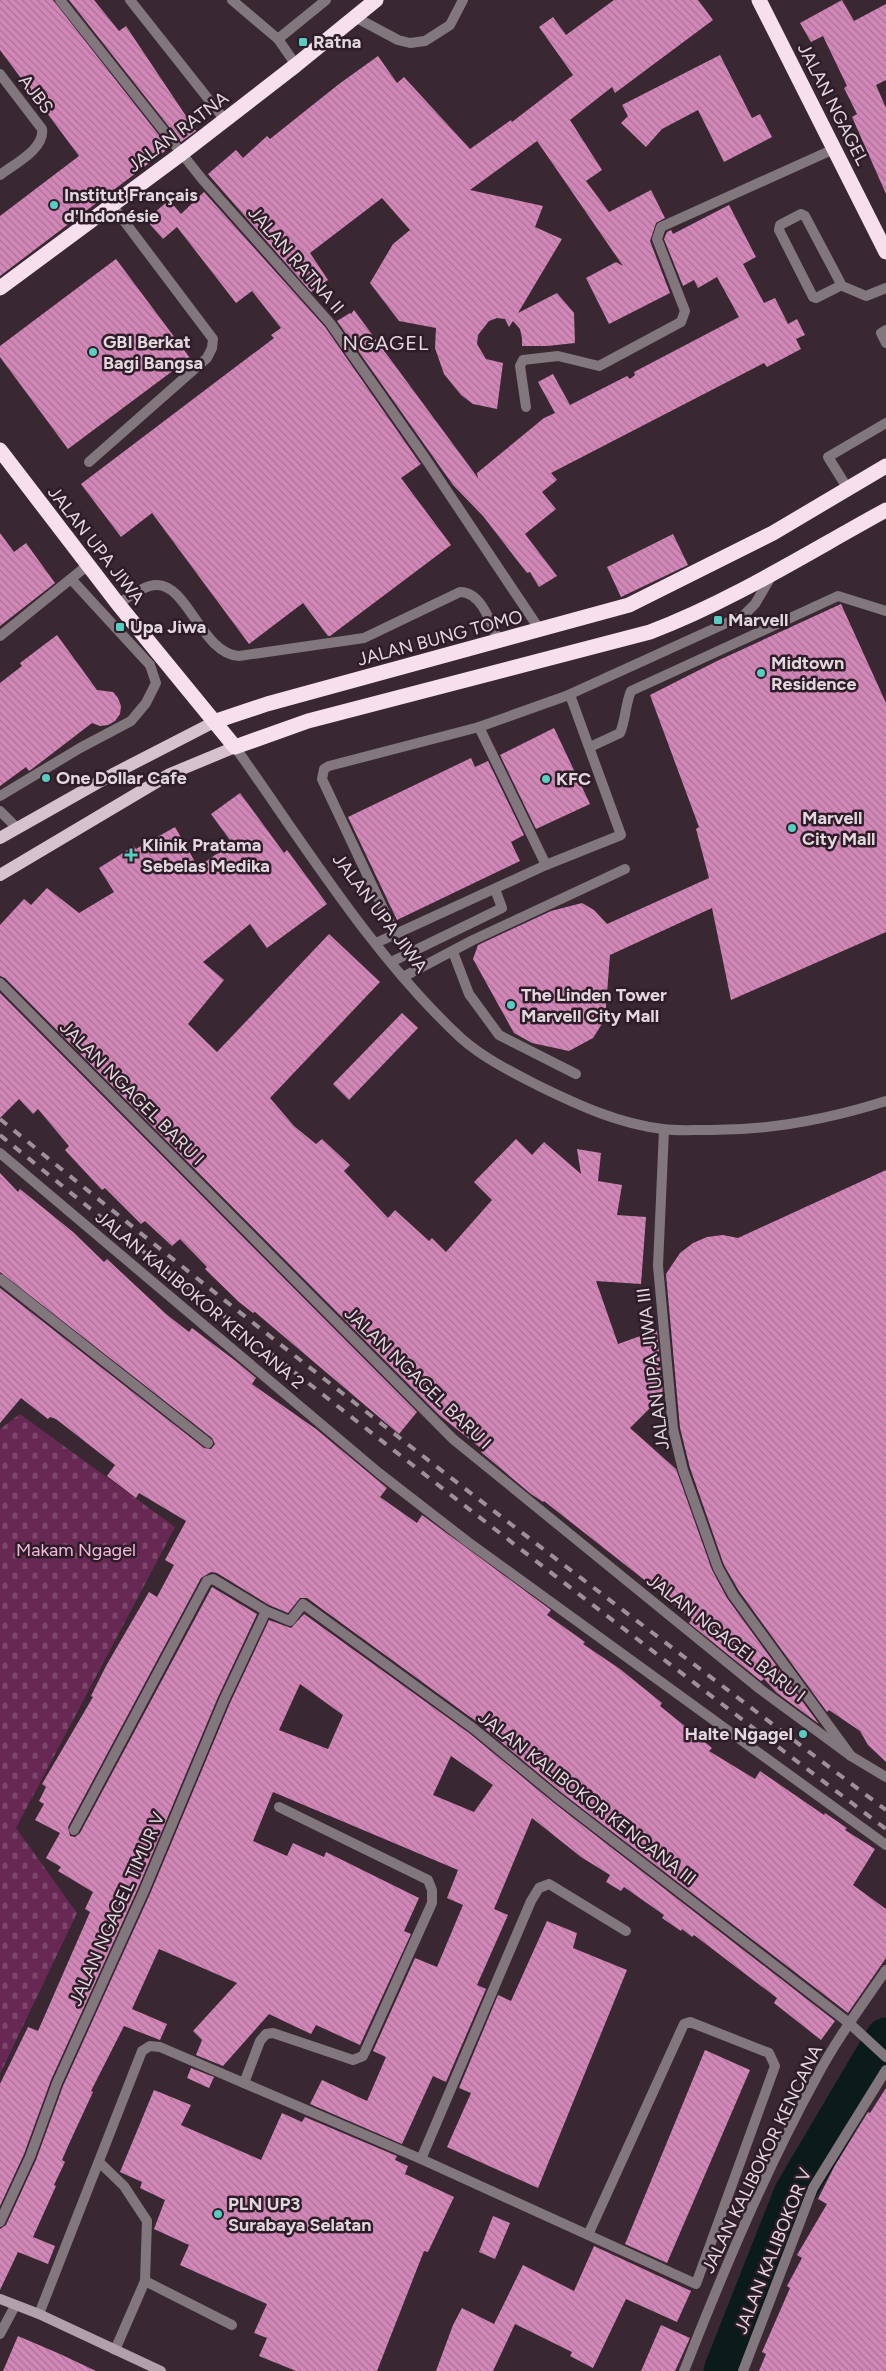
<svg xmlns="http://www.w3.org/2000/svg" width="886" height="2371" font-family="Figtree,sans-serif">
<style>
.cemetery{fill:url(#cemetery-stones)}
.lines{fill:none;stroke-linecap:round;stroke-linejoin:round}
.river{stroke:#0b1b19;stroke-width:41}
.building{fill:url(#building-back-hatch);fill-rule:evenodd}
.lane{stroke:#81777d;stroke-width:10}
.street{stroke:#81777d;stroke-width:10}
.secondary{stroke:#b1a1aa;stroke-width:10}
.primary{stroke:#d5c2cd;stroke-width:12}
.highway{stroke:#f7dfed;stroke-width:15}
.rail{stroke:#9f9199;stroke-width:4;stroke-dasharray:9 9;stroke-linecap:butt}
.poi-dot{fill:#57cec1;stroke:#2e1d28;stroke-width:2}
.labels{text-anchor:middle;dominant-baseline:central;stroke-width:5;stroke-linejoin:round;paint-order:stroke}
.poi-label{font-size:18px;font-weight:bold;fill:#e4d8df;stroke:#2e1d28;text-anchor:start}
.street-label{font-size:18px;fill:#e4d8df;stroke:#2e1d28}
.park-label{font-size:18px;fill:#f5b8dd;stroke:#2e1d28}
.quarter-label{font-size:20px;letter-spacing:1px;fill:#e4d8df;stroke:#2e1d28}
</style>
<defs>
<pattern id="cemetery-stones" width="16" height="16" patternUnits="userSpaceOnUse" patternTransform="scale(1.25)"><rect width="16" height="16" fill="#682854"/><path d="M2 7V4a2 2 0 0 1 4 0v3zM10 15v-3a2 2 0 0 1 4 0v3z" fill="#7d466c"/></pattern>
<pattern id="building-back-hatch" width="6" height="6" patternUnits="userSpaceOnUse" patternTransform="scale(1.25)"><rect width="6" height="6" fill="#d387b8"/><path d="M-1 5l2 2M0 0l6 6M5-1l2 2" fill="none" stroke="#a87295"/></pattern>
</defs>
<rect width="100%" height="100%" fill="#392732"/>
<path class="cemetery" d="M20 1414 175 1527 16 1828 77 1913 0 2074V1429Z"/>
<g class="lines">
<path class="river" d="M724 2371 794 2194 886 2038"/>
</g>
<g class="building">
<path d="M0 0H53L169 148 0 276V216L79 156 0 50Z"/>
<path d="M69 0H94L119 31 126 26 196 131 181 142Z"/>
<path d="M614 0H698L713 20 615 93 612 87 570 120 602 170 586 181 609 212 651 190 665 218 656 223 650 241 670 293 609 324 586 278 616 262 623 266 537 141 470 190 543 206 535 227 562 239 518 313 557 293 574 313 575 343 547 346H522V338L520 329 513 321 509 327 505 319 497 318 489 321 478 335 477 344 486 359 503 363 497 409 473 404 461 395 444 374 435 348 436 328 399 321 370 283 393 244 410 230 382 198 310 253 328 280 311 292 208 174 236 150 243 158 267 136 270 139 339 84 378 56 397 83 404 77 470 149 511 120 512 122 573 75 539 27 553 17 566 35Z"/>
<path d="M842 0 854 21 886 4V80L876 85 886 108V194L852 117 857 114 844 88 847 86 823 36 811 42 800 23Z"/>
<path d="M720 55 752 118 760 114 772 137 724 162 698 110 662 129 646 147 621 123 628 116 622 105Z"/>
<path d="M204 192 325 327 419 462 421 464 401 478 451 545 330 636H328L303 603 249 644 152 513 121 537 81 484 274 338 271 335 281 328 252 291 236 303 177 227 163 239 146 220 169 200 181 214Z"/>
<path d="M729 205 756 257 743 264 764 303 775 298 788 324 797 319 805 335 796 339 801 349 767 367 764 363 551 473 557 480 542 492 556 509 525 534 557 576 539 587 530 572 527 573 483 516 453 485 337 321 350 313 351 314 354 310 478 478 477 473 544 418 555 413 538 382 553 374 570 405 627 376 630 379 635 375 634 372 739 317 717 277 698 288 694 280 683 286 664 239 667 232 671 230 673 234Z"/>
<path d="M116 259 190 358 68 449 0 357V346Z"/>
<path d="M0 533 14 552 26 543 55 583 0 626Z"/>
<path d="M673 534 688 565 621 597 607 567Z"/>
<path d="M841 604 886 703V932L731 1000 712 908 610 955 605 1019 593 1038 569 1051 532 1043 514 1033 473 959 478 945 551 911 582 903 594 910 607 924 709 878 696 829 699 827 650 695 717 661Z"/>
<path d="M57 635 97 690 113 692 118 698 121 706 120 714 115 721 108 725 100 726 92 723 32 769 29 771 26 767 0 786V683L22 666 20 663Z"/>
<path d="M554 728 590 804 536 829 500 755Z"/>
<path d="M471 758 475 767 488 761 524 835 511 842 520 861 397 920 348 817Z"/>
<path d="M240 793 284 853 287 850 327 904 267 948 250 924 203 962 224 980 188 1024 217 1052 329 934 380 982 270 1098 294 1126 316 1144 322 1139 350 1165 344 1171 388 1218 395 1210 429 1241 432 1238 446 1252 492 1200 474 1182 516 1139 532 1155 544 1142 581 1174 577 1149 601 1153 598 1181 622 1185 617 1215 646 1217 641 1284 596 1281 618 1344 657 1330 663 1395 630 1428 676 1469 712 1570 727 1598 819 1724 777 1693 764 1679 761 1681 689 1623 692 1619 656 1589 544 1501 543 1502 531 1494 481 1452 483 1450 439 1415 5 978 0 976V925L24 899 31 905 47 888 79 913 114 892 99 868 134 846 136 849 175 827 198 867 232 843 211 814Z"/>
<path d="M0 993 417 1412 399 1434 255 1312 253 1313 239 1302 205 1269 207 1267 180 1239 172 1246 145 1221 141 1224 105 1188 102 1190 65 1150 69 1146 38 1109 33 1114 19 1099 0 1118Z"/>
<path d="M402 1013 418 1028 349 1100 333 1084Z"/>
<path d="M886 1170V1762L868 1745 860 1731 829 1710 827 1712 739 1591 724 1565 690 1468 680 1428 666 1274 680 1253 693 1243 707 1237 723 1235 738 1238Z"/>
<path d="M0 1173 18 1192 20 1189 73 1232 104 1262 107 1259 166 1314 189 1332 192 1328 237 1362 256 1378 252 1384 316 1429 387 1488 380 1497 417 1523 422 1515 551 1610 547 1615 585 1642 583 1644 620 1669 662 1703 660 1706 712 1748 709 1751 755 1779 760 1771 824 1815 825 1813 847 1828 845 1830 875 1849 853 1885 886 1909V1958L848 2013 562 1793 477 1722 307 1598H300L288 1613 269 1605 217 1573 211 1572 201 1578 68 1827 70 1836 75 1837 80 1833 212 1587 257 1614 218 1697 138 1888 51 2080 24 2154 0 2206V2084L28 2027 38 2031 90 1912 85 1909 93 1892 58 1871 61 1867 46 1858 60 1833 35 1820 44 1804 39 1801 46 1787 42 1784 93 1697 91 1696 106 1666 149 1592 157 1597 174 1565 165 1560 186 1521 139 1493 136 1498 107 1476 115 1465 56 1419 50 1417 48 1419 21 1398 0 1423V1288L204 1448 211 1449 215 1444 212 1438 0 1272Z"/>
<path d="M304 1614 469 1733 554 1803 835 2021 821 2040 774 2003 777 1998 694 1935 692 1937 682 1929 681 1931 662 1918 664 1915 624 1887 621 1891 606 1882 610 1875 581 1857 532 1818 494 1909 508 1915 477 1985 486 1989 446 2082 433 2076 402 2144 310 2104 322 2080 367 2101 386 2057 373 2051 415 1958 437 1967 463 1905 447 1898 458 1870 273 1792 253 1841 287 1856 293 1843 324 1857 326 1852 419 1898 404 1931 411 1934 360 2045 316 2025 311 2034 269 2014 223 2066 196 2055 202 2040 193 2031 237 1983 159 1949 132 2009 167 2024 160 2040 124 2026 91 2091 93 2092 68 2146 62 2160 65 2162 54 2185 56 2186 33 2237 55 2246 48 2264 18 2252 0 2290V2229L6 2225 36 2160 63 2086 150 1894 230 1703 269 1620 291 1628ZM300 1684 343 1715 328 1749 279 1730ZM451 1756 493 1785 474 1812 433 1795Z"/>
<path d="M547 1921 577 1933 573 1948 627 1970 538 2188 447 2147 471 2093 459 2088 498 1995 511 2001Z"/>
<path d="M705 2050 750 2070 667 2263 625 2244Z"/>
<path d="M191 2068 214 2077 209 2088 187 2078Z"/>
<path d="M886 2088V2371H759L766 2354 762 2352 790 2288 787 2286 802 2258 797 2255 827 2204 818 2199 834 2167 868 2112 870 2113Z"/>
<path d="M154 2090 191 2105 181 2125 261 2160 282 2113 302 2122 305 2117 397 2156 395 2160 408 2166 405 2174 454 2197 428 2252 424 2251 377 2371H296L259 2356 267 2338 254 2333 267 2304 180 2265 189 2245 154 2229 165 2200 140 2188 142 2182 120 2172Z"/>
<path d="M493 2216 510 2223 495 2259 479 2252Z"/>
<path d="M594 2246 691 2291 677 2322 626 2299 593 2368 570 2356 572 2352 515 2324 493 2371H436L453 2325 462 2308 494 2324 523 2265 574 2291Z"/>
<path d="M661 2325 690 2338 675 2371H641Z"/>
<path d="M18 2336 60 2354 96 2371H3Z"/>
</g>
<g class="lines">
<g class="lane">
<path d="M130 0 225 120"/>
<path d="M232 0 278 39 296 65"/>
<path d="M355 17 398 40 410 43 425 41 450 25 463 0"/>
<path d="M278 39 326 0"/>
<path d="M0 74 42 129C45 149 14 164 0 175"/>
<path d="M801 214 805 216 840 282 838 287 816 298 813 297 779 230 780 225Z"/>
<path d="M840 285 866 296 886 288"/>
<path d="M886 330 881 333 886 343"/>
<path d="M526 407 520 366 523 360 558 356 599 366 681 322 685 311 657 239 661 227 834 149"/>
<path d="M89 462 207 358 212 348 213 339 112 205"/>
<path d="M848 489 828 457 886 423"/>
<path d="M118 604C129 597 144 585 157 585 188 585 202 654 239 656L364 638 460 592C482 592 491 624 499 642"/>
<path d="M0 636 88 565"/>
<path d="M479 727 546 865"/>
<path d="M590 747 620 733C626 719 625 705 631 691L838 596 886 611"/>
<path d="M0 796 80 748 131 721 146 703 156 683 150 665 71 579"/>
<path d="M0 811 17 828"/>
<path d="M395 934 322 779 324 769 329 766 479 727 566 696 744 615 755 604 772 575"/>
<path d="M376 943 546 865 621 835 570 695"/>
<path d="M453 952 469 994 499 1035 576 1074"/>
<path d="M391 962 502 908 495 889"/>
<path d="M403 977 473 940 625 869"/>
<path d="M244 2083 260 2041 266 2034 273 2033 353 2060 363 2056 432 1903V1890L428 1880 279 1807"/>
<path d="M421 2159 531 1901 539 1888 549 1884 626 1931"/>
<path d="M99 2162 124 2186 147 2221 145 2281 115 2350"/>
<path d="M145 2281 232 2325"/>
<path d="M39 2314 142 2051 150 2046 160 2047 421 2159 696 2284 775 2066 769 2053 690 2022 684 2024 588 2235"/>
</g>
<g class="street">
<path d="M60 0 202 179 330 323 425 458 540 630"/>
<path d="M235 747C304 844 374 958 462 1039 485 1059 512 1072 539 1086 578 1105 619 1124 663 1129 676 1131 691 1130 704 1130 767 1131 826 1120 886 1101"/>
<path d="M0 983 453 1439 760 1689 851 1756"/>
<path d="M664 1130 658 1266 673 1429 683 1470 718 1568 733 1595 851 1756 886 1777"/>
<path d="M0 1153 379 1473 468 1542 886 1845"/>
<path d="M0 1279 208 1443"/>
<path d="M74 1830 207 1581 213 1579 266 1611 290 1621 303 1604 473 1728 558 1798 849 2023 886 2057"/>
<path d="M0 2222 30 2157 57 2083 144 1891 224 1700 266 1611"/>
<path d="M0 2334 15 2306"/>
<path d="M684 2371C723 2272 765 2171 816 2078 836 2040 862 2005 886 1970"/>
<path d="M743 2371 813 2188 886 2070"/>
</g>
<path class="secondary" d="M0 2299 39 2314 161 2371"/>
<g class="primary">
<path d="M0 838 115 773 216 721"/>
<path d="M0 875 170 774 235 747"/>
</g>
<g class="highway">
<path d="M759 0 886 252"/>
<path d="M0 288 181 154 296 65 376 0"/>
<path d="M0 450 118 604 235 747 308 721 650 632C732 601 809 552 886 510"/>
<path d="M216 721 267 704 629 605 773 533 886 466"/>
</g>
<g class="rail">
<path d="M0 1119C290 1357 587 1584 886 1810"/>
<path d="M0 1135C290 1373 587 1602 886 1829"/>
</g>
</g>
<g class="poi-dot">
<rect x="298" y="37" width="10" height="10" rx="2.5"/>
<circle cx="54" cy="205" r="5"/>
<circle cx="93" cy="352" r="5"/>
<rect x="713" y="615" width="10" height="10" rx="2.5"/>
<rect x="115" y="622" width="10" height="10" rx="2.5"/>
<circle cx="761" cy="673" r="5"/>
<circle cx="46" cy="778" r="5"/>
<circle cx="546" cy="779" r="5"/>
<circle cx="792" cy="828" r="5"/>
<path d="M128.5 847.5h5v5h5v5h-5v5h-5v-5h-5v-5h5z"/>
<circle cx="511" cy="1005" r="5"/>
<circle cx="803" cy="1734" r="5"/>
<circle cx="218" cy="2214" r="5"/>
</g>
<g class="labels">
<g class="poi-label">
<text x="313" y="42">Ratna</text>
<text x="64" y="195">Institut Français<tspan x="64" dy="21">d'Indonésie</tspan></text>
<text x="103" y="342">GBI Berkat<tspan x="103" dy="21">Bagi Bangsa</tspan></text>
<text x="728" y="620">Marvell</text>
<text x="130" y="627">Upa Jiwa</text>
<text x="771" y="663">Midtown<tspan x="771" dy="21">Residence</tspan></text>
<text x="56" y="778">One Dollar Cafe</text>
<text x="556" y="779">KFC</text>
<text x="802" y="818">Marvell<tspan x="802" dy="21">City Mall</tspan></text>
<text x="142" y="845">Klinik Pratama<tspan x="142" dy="21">Sebelas Medika</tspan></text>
<text x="521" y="995">The Linden Tower<tspan x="521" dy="21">Marvell City Mall</tspan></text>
<text x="793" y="1734" text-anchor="end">Halte Ngagel</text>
<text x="228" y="2204">PLN UP3<tspan x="228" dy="21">Surabaya Selatan</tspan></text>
</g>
<g class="street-label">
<text transform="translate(36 94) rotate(52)">AJBS</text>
<text transform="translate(833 104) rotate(63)">JALAN NGAGEL</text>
<text transform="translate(178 132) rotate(-37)">JALAN RATNA</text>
<text transform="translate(296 260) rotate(49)">JALAN RATNA II</text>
<text transform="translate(96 545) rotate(52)">JALAN UPA JIWA</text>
<text transform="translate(440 638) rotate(-15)">JALAN BUNG TOMO</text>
<text transform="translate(380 913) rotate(53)">JALAN UPA JIWA</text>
<text transform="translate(132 1093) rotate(45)">JALAN NGAGEL BARU I</text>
<text transform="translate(200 1300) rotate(40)">JALAN KALIBOKOR KENCANA 2</text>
<text transform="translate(653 1369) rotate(-97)">JALAN UPA JIWA III</text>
<text transform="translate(418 1378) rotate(44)">JALAN NGAGEL BARU I</text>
<text transform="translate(726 1638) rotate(38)">JALAN NGAGEL BARU I</text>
<text transform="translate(587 1798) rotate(38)">JALAN KALIBOKOR KENCANA III</text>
<text transform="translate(117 1909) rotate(-66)">JALAN NGAGEL TIMUR V</text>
<text transform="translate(762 2159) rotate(-64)">JALAN KALIBOKOR KENCANA</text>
<text transform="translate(773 2251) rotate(-68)">JALAN KALIBOKOR V</text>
</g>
<g class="park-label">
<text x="76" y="1550">Makam Ngagel</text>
</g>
<g class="quarter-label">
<text x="386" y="343">NGAGEL</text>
</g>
</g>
</svg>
